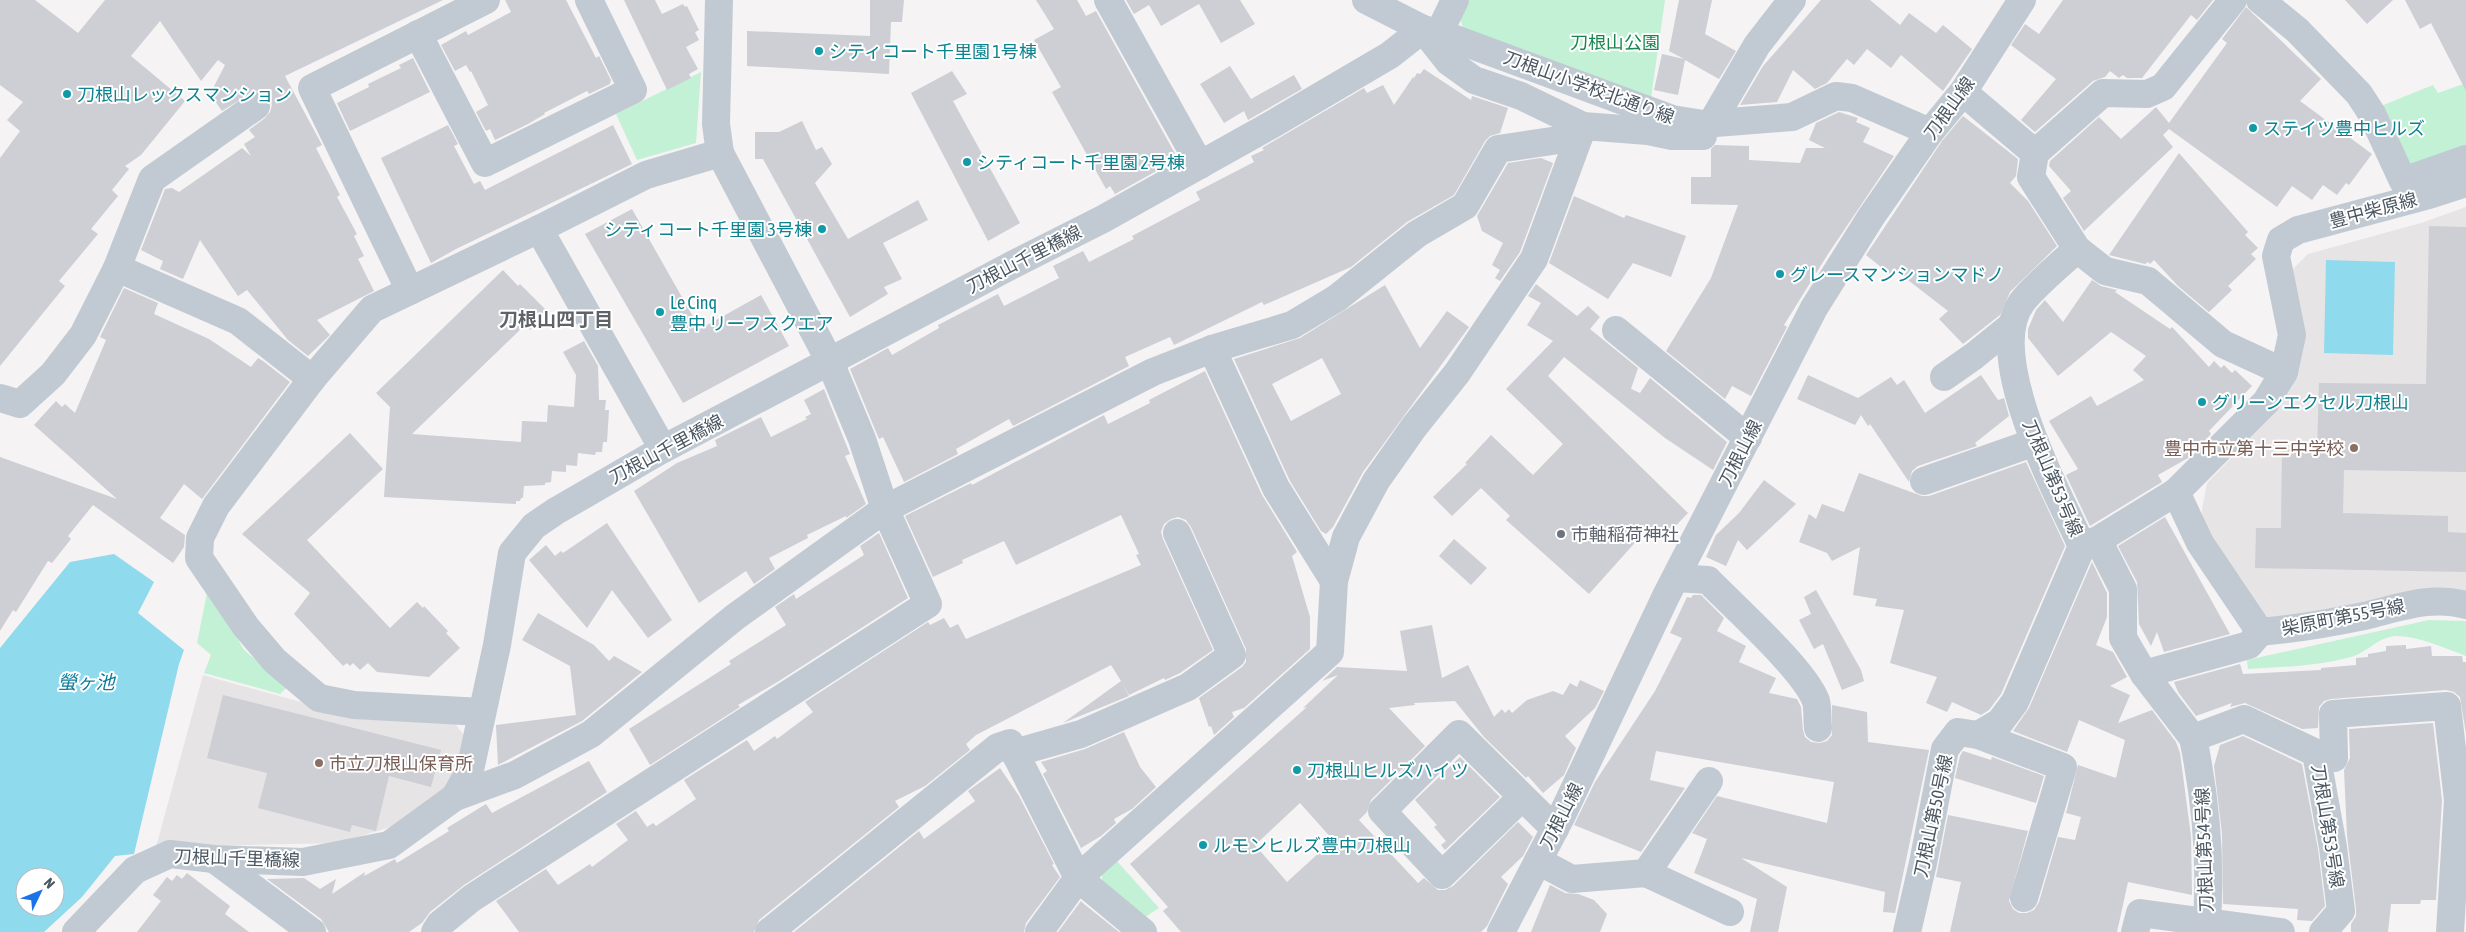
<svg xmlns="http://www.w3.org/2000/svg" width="2466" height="932" font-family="'Asap Condensed','Noto Sans JP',sans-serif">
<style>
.education{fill:#e6e4e5}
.green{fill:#c3f1d5}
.water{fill:#90daee;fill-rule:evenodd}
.building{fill:#cdcfd5;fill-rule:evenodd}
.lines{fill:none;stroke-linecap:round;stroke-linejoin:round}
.minor{stroke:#c1cad2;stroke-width:28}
.culture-dot{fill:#0f9aa8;stroke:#fff;stroke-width:2}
.education-dot{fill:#8d6e63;stroke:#fff;stroke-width:2}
.worship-dot{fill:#6b7280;stroke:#fff;stroke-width:2}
.labels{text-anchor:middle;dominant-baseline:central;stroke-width:4;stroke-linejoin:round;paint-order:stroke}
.park-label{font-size:18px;fill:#17864f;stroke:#fff}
.culture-label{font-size:18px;fill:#0d838f;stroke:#fff;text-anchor:start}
.street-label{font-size:18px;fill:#4a5661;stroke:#fff}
.education-label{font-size:18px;fill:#785e54;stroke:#fff;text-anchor:end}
.worship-label{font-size:18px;fill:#5b616d;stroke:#fff;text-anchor:start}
.neighbourhood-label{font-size:19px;font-weight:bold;fill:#5f6368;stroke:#fff}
.water-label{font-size:19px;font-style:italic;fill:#0c7c9b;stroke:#fff}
</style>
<rect width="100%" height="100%" fill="#f5f3f3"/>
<g class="education">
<path d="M2466 207V596L2273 624 2253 615 2203 528 2202 509 2207 483 2276 412 2292 387 2303 347 2301 310 2292 270 2308 254 2421 223Z"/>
<path d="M203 675 366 720 450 718 468 740 451 787 394 826 337 843 156 847Z"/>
</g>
<g class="green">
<path d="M1466 0H1665L1651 98 1465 34 1459 15Z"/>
<path d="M701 72 696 143 637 160 616 114Z"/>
<path d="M2466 83V148L2414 169 2404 164 2381 106 2433 85 2438 93Z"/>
<path d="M208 588 244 650 287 687 280 694 204 673 211 655 197 643Z"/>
<path d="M2429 620 2466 621V656C2444 648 2419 636 2396 636 2378 637 2368 652 2351 657 2317 666 2283 667 2248 669L2247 660Z"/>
<path d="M1116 860 1159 908 1142 919 1102 884V872Z"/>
</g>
<g class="water">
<path d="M2326 260 2395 262 2393 355 2324 353Z"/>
<path d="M114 554 154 582 138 613 184 650 179 664 134 854 115 856 82 897 44 932H0V648L70 562ZM25 877H55V907H25Z"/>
</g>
<g class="building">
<path d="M0 0H35L78 33 105 0H443L285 76 322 145 316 148 340 195 337 197 357 234 354 236 364 256 358 259 374 291 317 320 330 335 308 356 288 340 247 290 238 296 200 240 183 279 160 269 163 261 141 250 165 189 172 188 179 192 242 148 251 156 244 144 255 137 249 130 265 118 270 112 272 105 268 97 262 92 254 91 222 111 210 94 225 65 218 60 201 81 160 21 131 56 185 101 141 155 125 166 129 169 112 190 118 196 91 229 98 234 59 281 65 286 0 366V158L20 131 7 120 23 102 0 85Z"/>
<path d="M505 0H566L596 58 599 56 611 80 610 84 589 94 587 91 544 113 545 114 528 124 495 140 490 129 486 131 476 112 488 105 471 71 470 72 466 65 455 71 441 45 466 31 468 35 511 12Z"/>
<path d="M624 0H655L662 14 683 4 685 7 687 6 699 30 695 32 699 40 686 47 698 69 689 74 691 78 667 90Z"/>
<path d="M870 0H904L902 22H891L889 74 747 66V31L870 36Z"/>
<path d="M1036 0H1077L1086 16 1096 11 1178 159 1115 194 1110 186 1106 189 1052 92 1061 87 1034 40 1054 29Z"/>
<path d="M1126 0H1240L1255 24 1221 43 1199 4 1161 26 1149 5 1134 14Z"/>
<path d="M1679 0H1712L1705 34 1736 51 1719 79 1685 60 1678 95 1654 90 1662 54 1684 59 1669 51Z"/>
<path d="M1821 0H1870L1900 25 1909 13 1936 33 1943 25 1972 49 1943 91 1901 55 1891 68 1867 49 1854 65 1847 59 1827 83 1815 89 1793 70 1777 102 1740 105 1763 66Z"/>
<path d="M2063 0H2213L2197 20 2191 15 2142 78H2127L2123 75 2119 78 2110 71 2105 77 2093 81 2035 132 2021 120 2056 79 2011 45 2025 24 2039 34Z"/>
<path d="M2345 0H2393L2367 24Z"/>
<path d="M2405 0H2466V91L2431 23 2420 29Z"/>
<path d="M2246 7 2321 79 2300 101 2372 154 2349 185 2346 183 2337 195 2323 185 2312 200 2292 186 2277 207 2169 129 2163 135 2173 147 2084 231 2063 198 2071 191 2049 166 2050 161 2099 117 2121 139 2156 107 2169 123 2227 43 2222 39Z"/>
<path d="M413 58 430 92 350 131 337 103 369 87 368 84 401 68 399 65Z"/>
<path d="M1230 66 1251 99 1294 75 1302 89 1248 120 1244 111 1224 123 1200 84Z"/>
<path d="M1424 69 1471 100 1472 96 1508 108 1500 133 1490 136 1485 141 1454 195 1407 222 1351 267 1264 305 1262 302 1174 345 1170 337 1125 357 1129 366 1013 426 1009 419 956 449 958 454 904 482 883 437 879 439 850 369 888 348 892 355 939 328 938 325 998 294 1004 306 1059 278 1053 266 1083 251 1089 262 1134 239 1132 236 1200 200 1196 192 1254 162 1251 156 1264 150 1262 148 1364 88 1367 93 1383 85 1394 105 1413 77 1414 78 1417 73 1420 74Z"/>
<path d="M952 71 967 94 953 101 1020 223 988 241 911 93Z"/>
<path d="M1839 112 1858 118 1856 122 1870 128 1863 142 1894 156 1828 254 1784 325 1787 327 1751 396 1732 386 1725 399 1666 351 1711 278 1738 205 1691 204V177H1711V149L1715 145 1749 146V160L1800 163 1806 148H1825L1809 140 1816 123Z"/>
<path d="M1963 116 2018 159 2016 176 2010 183 2028 201 2057 246 2010 292 2000 315 1963 344 1939 319 1948 311 1895 270 1891 275 1866 255 1942 141Z"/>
<path d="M802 121 816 150 822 147 832 164 815 183 848 239 918 200 928 220 883 243 902 279 884 287 888 294 850 317 763 159H755V132H779Z"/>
<path d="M448 125 458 144 454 146 474 184 480 181 485 190 613 125 632 164 456 249 431 263 381 158Z"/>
<path d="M2179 153 2248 232 2245 235 2258 248 2251 254 2256 259 2228 286 2232 290 2209 312 2178 286 2154 260 2150 264 2148 262 2145 264 2109 255Z"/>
<path d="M1541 158 1553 163 1520 252 1500 281 1495 278 1500 270 1492 265 1503 243 1482 231 1477 216 1508 163Z"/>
<path d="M1574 196 1624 218 1626 215 1686 236 1671 277 1633 263 1608 299 1549 263Z"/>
<path d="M632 209 700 329 761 295 789 346 683 403 585 234Z"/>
<path d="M2429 226 2466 227V472L2344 470 2343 513 2448 516V532L2466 533V572L2255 568 2256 528H2281L2282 450 2317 451 2319 383 2426 384Z"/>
<path d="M503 270 518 286 520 284 546 310 542 314 544 316 530 330 525 325 412 434 521 442 522 421 547 422 548 405 574 407 576 375 563 352 584 341 598 366 599 400H606L605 410H609L607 442H603L602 452H596L595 455 578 453 577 466 566 465V472L552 471 551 482 545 483V485L524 486 523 498H521L520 501H516V504L384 497 390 407 376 393Z"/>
<path d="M2092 280 2101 286 2117 290 2115 292 2170 329 2172 327 2209 367 2214 361 2221 368 2224 365 2232 373 2235 370 2252 386 2209 431 2211 434 2188 458 2158 475 2162 482 2090 526 2066 475 2078 469 2049 421 2091 396 2097 406 2144 380 2133 370 2146 356 2111 332 2058 376 2028 338V329L2036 310 2045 300 2063 322Z"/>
<path d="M1536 284 1577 316 1588 306 1600 317 1590 329 1638 368 1631 389 1640 393 1650 378 1727 442 1713 470 1665 438 1564 357 1548 376 1688 513 1662 540 1649 527 1589 594 1506 520 1510 516 1481 488 1452 516 1433 497 1467 464 1465 463 1491 435 1533 475 1563 444 1506 389 1553 341 1527 325 1541 303 1528 296Z"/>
<path d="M1385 285 1420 348 1447 311 1469 327 1363 472 1333 527 1326 534 1321 531 1290 481 1234 359 1300 338ZM1322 358 1341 394 1291 421 1272 384Z"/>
<path d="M124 288 158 303 154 314 209 339 251 367 258 358 263 361 290 382 202 499 184 484 160 518 185 535 184 547 173 563 93 505 68 536 71 539 52 563 48 561 16 612 13 610 0 631V457L117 499 34 425 56 401 62 407 65 404 75 413 106 340 100 337Z"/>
<path d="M1205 371 1262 495 1297 552 1292 556 1310 617V649L1244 708 1232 712 1234 717 1214 735 1211 726 1209 727 1199 698 1242 667 1246 662V649L1191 527 1186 520 1178 517 1171 519 1164 524 1161 532 1163 539 1213 650 1180 673 1165 680 1164 678 1129 695 1122 683 1129 696 1063 723 1121 681 1111 665 976 735 966 744 970 750 925 786 895 801 899 807 759 920 754 932H519L496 901 546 869 558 885 590 864 592 867 628 840 616 824 636 811 647 827 653 823 656 826 696 799 684 780 747 740 754 751 775 736 777 739 813 712 805 702 928 622 930 625 944 618 950 628 958 624 966 639 1141 565 1136 555 1139 554 1121 515 1016 565 1004 541 962 560 963 563 933 577 905 516 971 483 972 485 1104 415 1108 424 1150 403 1149 400Z"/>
<path d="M1808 375 1858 398 1891 377 1897 385 1904 380 1925 413 1981 375 1998 400 2004 398 2009 416 1975 443 1977 446 1918 466 1912 471 1909 482 1870 424 1868 426 1861 415 1855 425 1797 399Z"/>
<path d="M824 389 850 454 845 456 866 504 846 518V516L807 535 808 538 769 558 775 569 754 584 746 571 699 603 634 491 677 463 717 446 715 440 761 417 771 437 807 419 805 417 811 414 804 400Z"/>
<path d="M350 433 383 469 307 540 390 628 417 602 423 608 424 606 448 631 446 633 460 648 429 677 377 672 368 663 360 670 353 663 350 666 347 663 343 666 294 614 310 593 242 534Z"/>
<path d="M2026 462 2065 546 2001 694 1989 710 1981 715 1952 702 1947 712 1926 703 1937 677 1890 663 1904 610 1875 606 1877 599 1853 595 1860 547 1832 561 1827 553 1799 542 1809 514 1816 519 1822 504 1844 512 1859 473 1922 496H1929Z"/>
<path d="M1764 480 1796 504 1747 550 1738 540 1726 566 1706 557 1716 535 1739 513Z"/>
<path d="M2165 517 2230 634 2164 652 2157 632 2151 646 2139 624 2137 582 2118 546Z"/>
<path d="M607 523 672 620 648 638 612 590 587 628 529 560 546 545 555 556 561 551 563 553Z"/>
<path d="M879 533 908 598 779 681 738 705 740 707 650 765 629 729 731 664 729 661 786 625 775 607 794 594 796 599 864 555 860 546Z"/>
<path d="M1454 539 1487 568 1471 585 1439 556Z"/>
<path d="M2092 562 2107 593V617L2096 645 2113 652 2127 677 2110 686 2130 695 2118 723 2152 710 2176 742 2180 753 2191 836 2192 895 2128 882 2117 932H1950L1961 882 1936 877 1948 815 2028 831 2009 901 2013 909 2019 913H2027L2034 910 2039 902 2058 837 2075 840 2081 817 2066 813 2078 765 2116 778 2125 740 2079 720 2067 752 2013 731 2029 708Z"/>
<path d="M1816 590 1861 670 1864 681 1842 690 1823 644 1814 649 1799 620 1811 614 1804 597Z"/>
<path d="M1693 595H1701L1724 618 1717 631 1746 646 1739 662 1776 678 1769 693 1797 699 1801 707 1803 730 1805 737 1811 742 1820 743 1827 741 1832 735V705L1867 712 1868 742 1929 750 1895 913 1883 912 1885 892 1741 858 1787 887 1778 932H1750L1757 899 1694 873 1707 839 1692 833 1717 796 1827 823 1834 782 1656 751 1650 780 1685 788 1641 852 1574 825 1595 782 1655 691 1682 638 1670 633 1687 597 1691 598Z"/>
<path d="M538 613 594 645 609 661 614 656 642 672 582 721 498 765 496 725 576 715 570 666 522 640Z"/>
<path d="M1432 625 1442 678 1468 665 1494 717 1502 709 1505 713 1509 709 1512 713 1527 700 1553 691 1563 695 1570 683 1577 687 1580 680 1604 691 1595 708 1565 736 1576 748 1564 775 1543 793 1528 776 1526 778 1484 737 1455 701 1414 703 1415 705 1389 708 1425 746 1371 800 1367 812 1359 820 1418 883 1424 878 1438 890H1445L1453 886 1518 822 1533 837 1523 856 1501 877 1508 884 1487 926 1481 932H1181L1163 911 1168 907 1130 864 1307 707 1303 708 1338 675 1322 681 1337 667 1407 671 1400 631ZM1300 803 1333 840 1287 882 1255 845Z"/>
<path d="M2406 645V649L2431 646 2432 656H2462L2463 662H2466V734L2460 697 2454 692 2446 690 2331 699 2324 701 2319 707 2318 728 2302 729 2245 703 2230 707 2232 703 2196 716 2178 692 2174 682 2240 664 2243 674 2321 670V668L2356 665V658L2368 657V654L2386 651V646Z"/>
<path d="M223 695 441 750 431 787 389 776 376 831 352 825 350 832 258 808 267 773 207 758Z"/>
<path d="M2433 723 2442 800 2436 900H2421L2420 904H2391L2388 932H2351V924L2356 916V909L2347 835 2344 770 2350 758 2349 729Z"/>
<path d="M1124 732 1140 767 1156 787 1132 809 1114 819 1116 823 1101 836 1081 848 1043 774 1047 771 1041 762 1085 749Z"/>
<path d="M2243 736 2302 764 2318 849 2325 906 2312 921 2297 920 2298 909 2223 904 2222 834 2214 766 2220 745Z"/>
<path d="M1963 751 1991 760 1992 757 2044 776 2036 803 1955 778 1960 756Z"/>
<path d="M1460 757 1500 797 1445 850 1441 845 1446 841 1434 827 1437 825 1415 800Z"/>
<path d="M589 761 607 792 464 885 430 912 422 923 409 932H329L321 919 267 879 304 878 320 889 336 879 332 894 365 872 364 876 395 859 397 863 449 831 447 828 486 804 492 813Z"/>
<path d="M1000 768 1019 796 1054 864 1052 865 1060 877 1026 923 1024 932H794L919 831 924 839 975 801 968 791Z"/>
<path d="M187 873 230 906 225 914 249 932H137L161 901 153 895 167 877 172 881 177 875 182 879Z"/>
<path d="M1550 885 1565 893 1578 894 1594 900 1607 914 1600 932H1531Z"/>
<path d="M1081 901 1084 904 1119 932H1058Z"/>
</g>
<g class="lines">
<g class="minor">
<path d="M719 0 716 124 720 153"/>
<path d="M1108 0 1200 165"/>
<path d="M1366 0 1423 29 1439 33 1672 119 1703 124 1792 117 1836 96 1852 98 1930 132"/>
<path d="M2260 0 2297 30 2359 94 2372 114 2403 181 2466 159"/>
<path d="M1439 33 1455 0"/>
<path d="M418 34 485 163 633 90 589 0"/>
<path d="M1963 92 2035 153 2031 177 2077 249 2105 271 2148 281 2223 344 2284 372"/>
<path d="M1712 122 1757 45 1792 0"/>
<path d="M2035 153 2103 93 2147 94 2163 87 2233 0"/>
<path d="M539 229 663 449"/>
<path d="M2077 249C2061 264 2035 285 2022 302 1983 355 2057 492 2082 546L2098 540 2123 589V638L2144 674 2193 738 2244 719 2316 753 2333 847 2341 911 2323 932"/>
<path d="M117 268 238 321 312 379"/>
<path d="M410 291 312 88 486 0"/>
<path d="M1616 330 1748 438"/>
<path d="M1212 349 1276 488 1334 581 1346 537 1376 481 1414 427 1457 373 1534 259 1579 137"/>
<path d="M1944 377 1974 356 2011 326"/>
<path d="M0 398 20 404 53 374 83 335 117 268 152 179 256 106"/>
<path d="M1924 481 2035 442"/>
<path d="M2176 492 2200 543 2260 632C2295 629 2330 623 2364 616 2398 608 2430 595 2466 605"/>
<path d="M2098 540 2176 492 2266 402 2284 372 2292 335 2276 256 2281 240 2298 230 2429 195 2466 183"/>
<path d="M1676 578 1708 580C1734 607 1804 669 1816 701 1818 709 1817 720 1818 728"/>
<path d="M2144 674 2249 645 2260 632"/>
<path d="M1978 735 2063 767 2024 898"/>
<path d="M2193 738C2206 801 2212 868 2206 932"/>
<path d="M1014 753 1081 734 1188 687 1232 655 1177 533"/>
<path d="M2316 753 2334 758 2333 714 2447 706 2458 800 2450 932"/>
<path d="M455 797 515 775 591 734 735 617 885 509 1153 372 1212 349 1292 325 1337 298 1417 234 1465 206 1498 149 1579 137 1583 126 1648 131 1672 136H1703V124"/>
<path d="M1521 798 1442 875 1382 811 1459 734 1555 829"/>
<path d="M214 859 312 932"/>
<path d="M1538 861 1572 879 1646 873 1730 912"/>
<path d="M1646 873 1709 781"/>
<path d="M76 932 135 870 170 854 214 859 303 862 389 845 455 797 470 770 497 645 512 553 534 526 556 511 663 449 1014 264 1103 219 1271 125 1390 55 1423 29 1449 62 1474 80 1521 96 1583 126"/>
<path d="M435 932 440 924 472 898 928 604 885 509 862 439 830 362 720 153 646 175 539 229 372 309 312 379 216 506 200 538 199 558 246 627 275 661 319 698 354 705 482 712"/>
<path d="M769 932 998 747 1010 743 1078 878 1143 932"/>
<path d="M1039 932 1078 878 1330 652 1334 581"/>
<path d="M1501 932 1562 815 1666 596 1814 308 1871 217 1930 132 1963 92 2022 0"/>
<path d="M1907 932 1923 863 1945 749 1958 732 1978 735 2000 722 2015 702 2082 546"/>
<path d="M2135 932 2140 913 2281 932"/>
</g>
</g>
<g class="culture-dot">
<circle cx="819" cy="51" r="5"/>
<circle cx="67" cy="94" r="5"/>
<circle cx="2253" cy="128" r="5"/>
<circle cx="967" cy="162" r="5"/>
<circle cx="822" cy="229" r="5"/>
<circle cx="1780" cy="274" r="5"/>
<circle cx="660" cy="312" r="5"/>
<circle cx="2202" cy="402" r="5"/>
<circle cx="1297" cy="770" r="5"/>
<circle cx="1203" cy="845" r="5"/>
</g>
<g class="education-dot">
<circle cx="2354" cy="448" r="5"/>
<circle cx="319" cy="763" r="5"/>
</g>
<circle class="worship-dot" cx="1561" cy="534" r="5"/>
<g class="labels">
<g class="park-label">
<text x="1615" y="42">刀根山公園</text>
</g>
<g class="culture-label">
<text x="829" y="51">シティコート千里園 1号棟</text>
<text x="77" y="94">刀根山レックスマンション</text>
<text x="2263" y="128">ステイツ豊中ヒルズ</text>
<text x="977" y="162">シティコート千里園 2号棟</text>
<text x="812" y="229" text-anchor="end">シティコート千里園 3号棟</text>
<text x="1790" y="274">グレースマンションマドノ</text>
<text x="670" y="302">Le Cinq<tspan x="670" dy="21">豊中 リーフスクエア</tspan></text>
<text x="2212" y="402">グリーンエクセル刀根山</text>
<text x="1307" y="770">刀根山ヒルズハイツ</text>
<text x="1213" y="845">ルモンヒルズ豊中刀根山</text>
</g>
<g class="street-label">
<text transform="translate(1589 87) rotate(20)">刀根山小学校北通り線</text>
<text transform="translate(1949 108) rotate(-54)">刀根山線</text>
<text transform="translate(2373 210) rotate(-15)">豊中柴原線</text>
<text transform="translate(1024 259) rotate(-27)">刀根山千里橋線</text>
<text transform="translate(666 449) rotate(-28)">刀根山千里橋線</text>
<text transform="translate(1740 453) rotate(-63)">刀根山線</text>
<text transform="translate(2053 478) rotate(67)">刀根山第53号線</text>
<text transform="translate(2343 617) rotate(-11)">柴原町第55号線</text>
<text transform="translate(1561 816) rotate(-63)">刀根山線</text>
<text transform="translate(1933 816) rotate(-78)">刀根山第50号線</text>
<text transform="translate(2328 826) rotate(81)">刀根山第53号線</text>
<text transform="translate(2204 850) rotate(-92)">刀根山第54号線</text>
<text transform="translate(237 858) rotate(2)">刀根山千里橋線</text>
</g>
<g class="education-label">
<text x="2344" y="448">豊中市立第十三中学校</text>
<text x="329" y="763" text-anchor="start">市立刀根山保育所</text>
</g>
<g class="worship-label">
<text x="1571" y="534">市軸稲荷神社</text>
</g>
<g class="neighbourhood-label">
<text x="556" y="319">刀根山四丁目</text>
</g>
<g class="water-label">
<text x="86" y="682">螢ヶ池</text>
</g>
</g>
<g transform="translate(40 892) rotate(47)"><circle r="24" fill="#ffffff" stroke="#b7bbc0"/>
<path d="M0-4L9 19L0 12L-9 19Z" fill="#1a73e8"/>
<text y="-8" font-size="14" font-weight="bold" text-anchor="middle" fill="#4a5661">N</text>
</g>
</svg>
